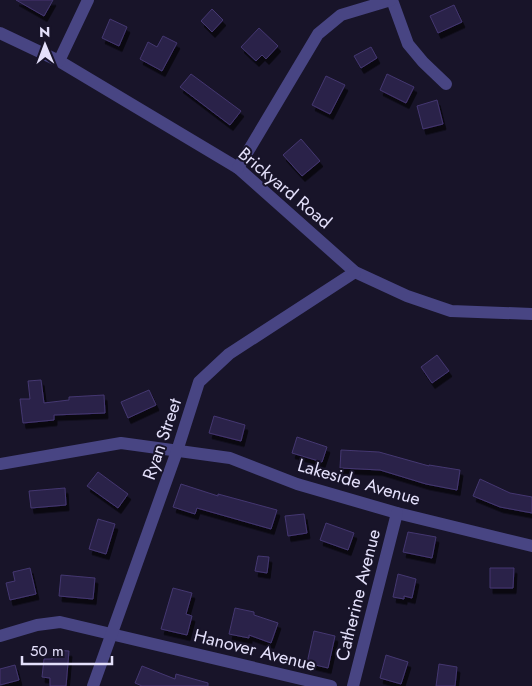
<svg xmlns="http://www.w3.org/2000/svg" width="532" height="686" font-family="Jost,sans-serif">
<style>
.building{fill:#2b2348;stroke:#443771;filter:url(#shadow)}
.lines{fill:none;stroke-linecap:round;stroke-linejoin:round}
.minor{stroke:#484583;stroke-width:12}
.labels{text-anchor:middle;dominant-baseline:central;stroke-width:4;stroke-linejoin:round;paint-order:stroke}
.street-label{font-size:18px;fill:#e4e0fb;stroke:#181429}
</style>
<defs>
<filter id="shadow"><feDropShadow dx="3" dy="5.5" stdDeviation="0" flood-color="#0009"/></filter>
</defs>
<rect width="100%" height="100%" fill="#181429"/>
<g class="building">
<path d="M16 0H53L44 16Z"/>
<path d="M454 5 462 22 438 33 430 16Z"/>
<path d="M212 9 223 20 212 32 201 21Z"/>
<path d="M110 19 127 27 119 46 102 38Z"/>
<path d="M259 28 278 46 266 59 262 55 256 61 241 47Z"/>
<path d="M163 36 177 43 162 71 140 59 148 42 157 47Z"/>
<path d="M371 47 377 58 361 68 354 56Z"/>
<path d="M191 74 241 111 230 125 180 87Z"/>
<path d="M387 74 414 87 406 103 380 90Z"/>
<path d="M326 76 345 85 330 114 312 105Z"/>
<path d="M437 100 443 124 423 129 417 106Z"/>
<path d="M301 139 320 161 302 176 283 155Z"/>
<path d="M437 355 449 371 432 383 421 367Z"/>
<path d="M41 380 44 403 69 400V397L104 395 105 413 54 415V420L23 423 20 399H30L28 381Z"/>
<path d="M149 390 156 405 128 418 121 402Z"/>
<path d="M214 416 245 425 241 441 209 433Z"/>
<path d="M297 437 327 447 322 462 292 453Z"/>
<path d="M341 450 379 452 429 466V465L460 470 457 490 426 484 380 470 340 468Z"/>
<path d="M98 472 128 494 118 508 87 486Z"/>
<path d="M480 479 510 493 532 497V513L500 507 473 496Z"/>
<path d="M181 484 218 496V494L277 510 271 529 197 508 195 514 173 507Z"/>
<path d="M65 488 66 505 31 508 29 491Z"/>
<path d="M304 514 307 533 288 536 285 516Z"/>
<path d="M98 519 115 524 106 554 89 549Z"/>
<path d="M326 523 354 533 348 550 320 540Z"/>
<path d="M408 532 436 537 432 558 403 552Z"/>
<path d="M258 556 269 557 267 573 255 571Z"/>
<path d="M30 568 36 594 10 600 6 583 15 581 13 572Z"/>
<path d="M490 568H514L513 588H490Z"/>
<path d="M398 574 416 579 412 598 404 596V599L393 597Z"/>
<path d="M61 575 95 578 93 599 59 596Z"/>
<path d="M173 588 192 593 186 614 192 616 187 635 161 629Z"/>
<path d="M235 608 254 612V615L278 623 271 643 249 635V638L229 634Z"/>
<path d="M314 631 335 636 328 668 307 663Z"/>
<path d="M53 650 69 651 66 686H50V678L42 677 44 659H52Z"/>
<path d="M386 655 408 662 401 684 380 678Z"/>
<path d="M439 664 457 667 455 686H436Z"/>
<path d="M15 665 19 680 0 685V669Z"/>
<path d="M142 666 175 679 176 674 208 683V686H142L135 683Z"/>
</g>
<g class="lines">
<g class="minor">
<path d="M392 0 408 44 423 62 446 84"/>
<path d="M0 33 59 61 238 168 355 272 407 296 451 311 532 314"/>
<path d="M59 61 88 0"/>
<path d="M238 168 318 34 341 15 391 0"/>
<path d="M0 464 121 443 230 458 297 484 397 513 532 546"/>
<path d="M0 636 37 625 60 622 331 686"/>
<path d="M93 686 177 451 199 382 229 354 355 272"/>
<path d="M353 686 397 513"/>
</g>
</g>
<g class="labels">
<g class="street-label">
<text transform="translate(285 188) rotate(40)">Brickyard Road</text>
<text transform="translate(162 439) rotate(-71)">Ryan Street</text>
<text transform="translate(359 482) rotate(16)">Lakeside Avenue</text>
<text transform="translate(358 595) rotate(-76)">Catherine Avenue</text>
<text transform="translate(255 650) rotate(14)">Hanover Avenue</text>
</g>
</g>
<g transform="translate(45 45) rotate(359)" stroke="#181429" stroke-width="4" paint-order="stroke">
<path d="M0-4L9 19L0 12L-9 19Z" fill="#e4e0fb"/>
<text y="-8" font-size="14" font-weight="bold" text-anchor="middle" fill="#e4e0fb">N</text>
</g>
<path d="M22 656v8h90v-8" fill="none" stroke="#e4e0fb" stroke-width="2.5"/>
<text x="30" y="656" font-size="15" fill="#e4e0fb" stroke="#181429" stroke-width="4" paint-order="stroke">50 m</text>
</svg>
